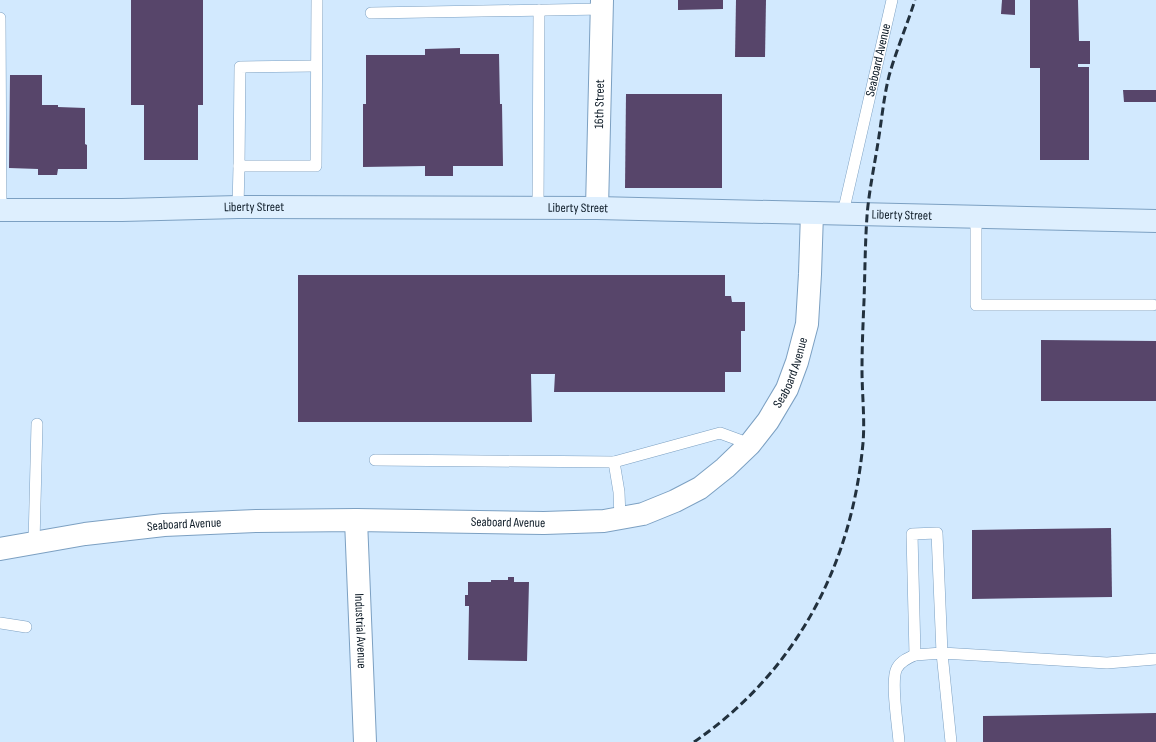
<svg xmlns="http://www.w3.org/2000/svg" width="1156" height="742" font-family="'Sofia Sans Condensed',sans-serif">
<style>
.building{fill:#57456a}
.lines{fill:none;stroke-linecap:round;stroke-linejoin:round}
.lane-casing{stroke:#7ca0c2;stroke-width:12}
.street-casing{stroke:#7ca0c2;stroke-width:24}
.secondary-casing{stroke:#7ca0c2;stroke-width:24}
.lane{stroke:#fff;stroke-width:11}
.street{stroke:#fff;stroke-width:22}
.secondary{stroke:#deeffe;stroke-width:22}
.rail{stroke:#22313e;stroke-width:3;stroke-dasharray:8 4;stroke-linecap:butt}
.labels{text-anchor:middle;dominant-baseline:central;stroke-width:4;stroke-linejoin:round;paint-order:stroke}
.street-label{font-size:13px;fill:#0b1925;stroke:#d2e9fe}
</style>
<rect width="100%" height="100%" fill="#d2e9fe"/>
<g class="building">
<path d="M131 0H203V105H198V160H144V105H131Z"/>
<path d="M678 0H723V9L678 10Z"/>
<path d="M736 0H766L765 57H735Z"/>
<path d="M1002 0H1015V15L1001 14Z"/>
<path d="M1030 0H1078L1079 41H1090V64H1078V67H1089V160H1040V68H1030Z"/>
<path d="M460 48V54H499L500 104H502L503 166H453V176H425V166L363 167V104H366V55H425V49Z"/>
<path d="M10 75H42V105H58V107L85 108V144L87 145V169H58L57 175H38V169L9 168Z"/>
<path d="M1123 90H1156V102H1124Z"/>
<path d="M626 94H722V188H625Z"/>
<path d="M298 275H725V296H731L732 302H745V331H741V372H725V392H554L555 374H531L532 422H298Z"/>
<path d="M1041 340 1156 341V401H1041Z"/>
<path d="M1111 528 1112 597 972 599V530Z"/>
<path d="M508 577H514V582H529L527 661 468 660 469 606H465V595H468V582H491V580H508Z"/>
<path d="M1156 713V742H983V716Z"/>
</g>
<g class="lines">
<defs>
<g id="lane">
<path d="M371 13 602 9"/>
<path d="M0 18 1 210"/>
<path d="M239 166H316L317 0"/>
<path d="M238 207 239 166 240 67 315 66"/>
<path d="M538 208 539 10"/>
<path id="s1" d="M843 213 892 0"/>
<path d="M976 217V305H1153"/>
<path d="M375 460 614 462 619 492 620 518"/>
<path d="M614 462 720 433 750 444"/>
<path d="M34 543 37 424"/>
<path d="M0 623 26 627"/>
<path d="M899 742C898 726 890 680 897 668 901 661 908 658 915 655"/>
<path d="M951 742 942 653 937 533 912 534 915 655 942 653 1107 663 1156 659"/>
</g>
<g id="street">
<path id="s2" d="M597 208 602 0"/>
<path id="s3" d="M356 520 365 742"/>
<path id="s4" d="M0 549 85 534 164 525 256 521 356 520 544 523 604 521 643 514 675 501 700 488 725 468 750 444 768 421 787 389 797 362 807 324 810 274 812 213"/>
</g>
<g id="secondary">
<path id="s5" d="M0 210H122L238 207 597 208 1156 221"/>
</g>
</defs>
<use href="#lane" class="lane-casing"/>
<use href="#street" class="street-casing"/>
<use href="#secondary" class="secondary-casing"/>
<use href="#lane" class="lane"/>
<use href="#street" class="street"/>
<use href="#secondary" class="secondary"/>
<path class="rail" d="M694 742C796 672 852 565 863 443 865 419 862 394 862 370 862 347 863 324 864 301 865 273 865 245 867 216 869 190 875 163 879 136 882 117 884 96 889 76 896 51 907 25 915 0"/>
</g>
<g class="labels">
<g class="street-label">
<text stroke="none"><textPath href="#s1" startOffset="157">Seaboard Avenue</textPath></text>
<text stroke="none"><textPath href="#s2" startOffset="104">16th Street</textPath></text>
<text stroke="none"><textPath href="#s5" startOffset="254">Liberty Street</textPath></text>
<text stroke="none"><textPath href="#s5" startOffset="578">Liberty Street</textPath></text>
<text stroke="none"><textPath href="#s5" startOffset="902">Liberty Street</textPath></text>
<text stroke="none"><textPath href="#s4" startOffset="858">Seaboard Avenue</textPath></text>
<text stroke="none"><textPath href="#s4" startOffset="510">Seaboard Avenue</textPath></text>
<text stroke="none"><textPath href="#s4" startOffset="186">Seaboard Avenue</textPath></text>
<text stroke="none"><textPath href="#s3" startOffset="111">Industrial Avenue</textPath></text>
</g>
</g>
</svg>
